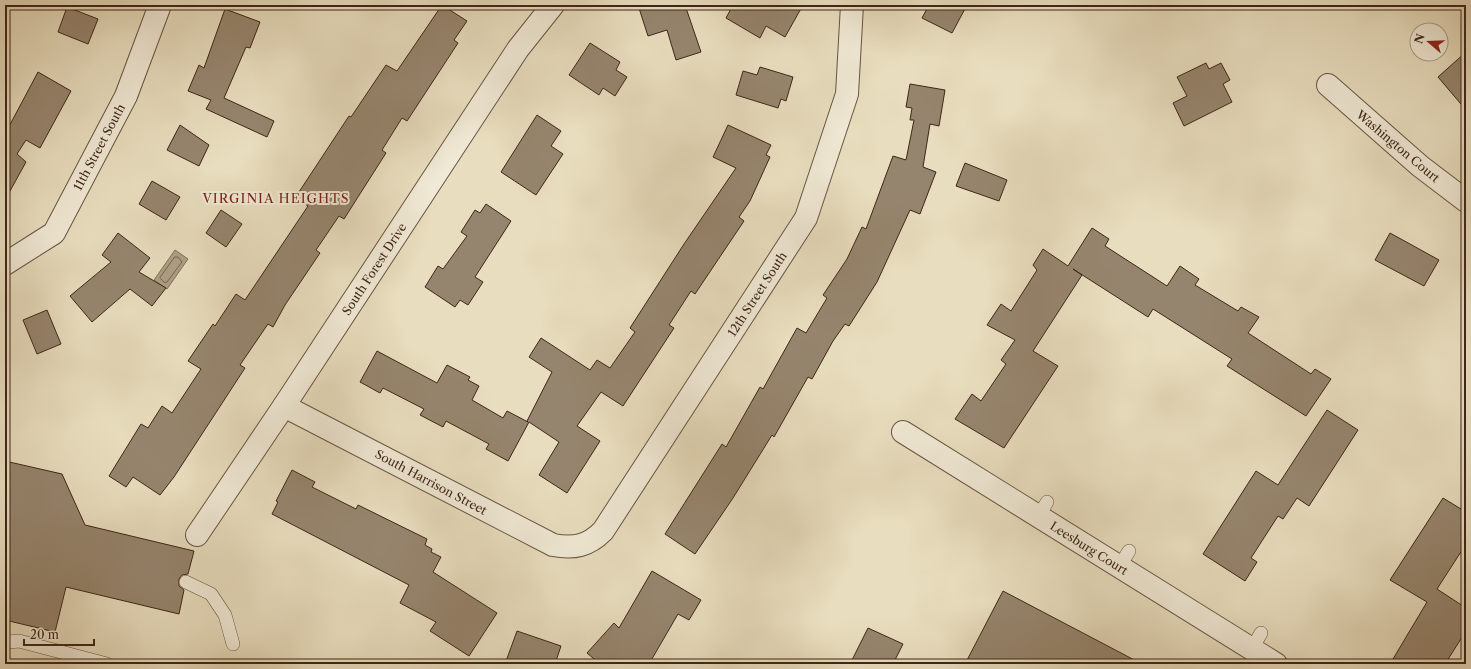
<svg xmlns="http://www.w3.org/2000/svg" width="1471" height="669" font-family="'Libre Caslon Text',serif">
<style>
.water{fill:#ae9f86;stroke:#816f5a}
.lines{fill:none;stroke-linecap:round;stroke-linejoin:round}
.shore{stroke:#76624f;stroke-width:1}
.building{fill:#96856e;stroke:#3e2618}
.lane-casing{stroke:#685442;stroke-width:14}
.street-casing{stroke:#685442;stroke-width:24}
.lane{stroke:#f0e9d5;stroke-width:13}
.street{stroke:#f0e9d5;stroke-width:22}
.labels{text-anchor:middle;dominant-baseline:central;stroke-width:4;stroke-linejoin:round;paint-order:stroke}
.street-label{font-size:12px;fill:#3e2618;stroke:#f0e9d5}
.neighbourhood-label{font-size:13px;letter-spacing:1px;fill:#7a1f14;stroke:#f0e9d5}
</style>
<rect width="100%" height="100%" fill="#e8ddbe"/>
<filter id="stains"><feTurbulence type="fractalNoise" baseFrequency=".005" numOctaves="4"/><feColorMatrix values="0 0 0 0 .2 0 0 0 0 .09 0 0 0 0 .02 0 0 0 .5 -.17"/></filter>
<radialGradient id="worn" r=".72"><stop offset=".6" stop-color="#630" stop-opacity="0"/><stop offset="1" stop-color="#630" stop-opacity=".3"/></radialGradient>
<path class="water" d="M175 250 188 259 167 289 154 280Z"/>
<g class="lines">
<path class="shore" d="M175 257H178L182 262 167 282 165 283 160 278Z"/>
</g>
<g class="building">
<path d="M442 5 467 21 454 40 458 43 407 121 402 118 382 150 386 153 344 219 339 216 316 250 320 253 285 305 273 327 268 324 240 365 245 368 174 477 160 495 133 477 126 487 109 476 141 424 148 428 162 406 172 413 201 369 188 361 213 324 215 326 236 294 245 300 308 206 295 198 349 116 351 117 386 65 397 71Z"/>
<path d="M638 5H685L701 52 676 60 667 30 648 36Z"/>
<path d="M733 5H803L785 37 766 26 760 38 726 18Z"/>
<path d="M929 5H967L952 33 922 18Z"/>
<path d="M67 7 98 19 88 44 58 32Z"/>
<path d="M225 9 260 22 250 48 246 47 224 98 274 121 267 137 206 109 211 100 188 91 199 65 204 68Z"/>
<path d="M590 43 620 62 616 70 627 77 615 96 603 88 599 95 569 75Z"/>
<path d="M1466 52V110L1438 77Z"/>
<path d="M1206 63 1209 69 1221 63 1230 80 1223 84 1232 102 1184 126 1173 103 1187 96 1177 77Z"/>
<path d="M760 67 793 77 786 101 781 99 778 108 736 95 743 71 757 75Z"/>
<path d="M38 72 71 91 40 148 26 140 17 154 26 162 5 200V134Z"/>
<path d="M910 84 945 90 939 126 930 124 923 167 936 172 920 214 910 210 877 282 849 326 845 324 833 341 812 379 808 377 774 437 772 435 733 498 695 554 665 534 722 444 726 447 760 387 763 389 797 328 806 333 827 298 823 295 847 259 862 227 866 229 893 156 906 160 914 120H910L912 108 906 107Z"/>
<path d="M537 115 561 131 551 146 563 154 536 195 501 172Z"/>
<path d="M180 125 209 145 199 166 167 150Z"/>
<path d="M728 125 771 145 766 155 770 157 750 201 739 217 744 221 695 294 691 291 669 325 674 328 623 406 601 392 577 426 600 441 567 493 539 475 559 442 529 422 508 461 486 449 489 444 446 421 443 427 420 415 424 409 383 388 380 393 360 382 377 351 437 383 447 365 470 377 468 380 479 386 472 400 503 418 507 411 528 422 527 421 552 372 529 357 541 338 590 370 597 360 610 368 635 332 630 328 684 244 736 168 713 157Z"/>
<path d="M965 163 1007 180 999 201 956 186Z"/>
<path d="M152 181 180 197 166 220 139 204Z"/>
<path d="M486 204 511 221 475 277 483 282 468 305 460 300 455 307 425 287 438 266 443 269 467 236 461 232 475 210 480 213Z"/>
<path d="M221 210 242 224 226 247 206 233Z"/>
<path d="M1092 228 1109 239 1105 246 1167 286 1180 266 1199 279 1195 285 1238 311 1241 307 1259 317 1248 333 1311 374 1315 369 1331 379 1306 416 1227 366 1232 359 1153 309 1148 317 1073 269 1082 275 1033 351 1058 366 1004 448 955 419 972 394 981 401 1006 364 1001 360 1015 340 987 325 1001 304 1011 311 1037 270 1033 265 1043 249 1068 266Z"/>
<path d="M118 233 150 258 139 272 166 288 152 306 130 289 92 322 70 296 111 262 102 255Z"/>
<path d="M1390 233 1439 260 1424 286 1375 260Z"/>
<path d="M47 310 61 344 37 354 23 320Z"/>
<path d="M1327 410 1358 430 1309 506 1297 498 1283 519 1278 516 1251 558 1257 562 1245 581 1203 554 1256 471 1278 485Z"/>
<path d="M5 461 62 474 85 525 194 551 188 574 182 575 179 579V586L184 590 179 614 66 587 55 632 5 620Z"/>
<path d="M292 470 315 482 312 487 356 509 358 505 427 539 425 545 432 549 431 552 441 557 433 572 497 613 469 656 430 631 436 622 400 603 409 585 272 514 278 502 276 501Z"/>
<path d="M1443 498 1466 512V544L1437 589 1466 608V631L1445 664H1390L1427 602 1390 580Z"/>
<path d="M652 571 701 600 689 620 678 614 649 664H600L587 653 614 623 619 628Z"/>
<path d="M1003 591 1142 664H965Z"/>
<path d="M868 628 903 644 893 664H850Z"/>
<path d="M517 631 561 646 555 664H505Z"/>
</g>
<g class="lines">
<defs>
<g id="lane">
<path d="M1038 517 1047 502"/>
<path d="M1119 567 1129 551"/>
<path d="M186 582 211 594 225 615 233 644"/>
<path d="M9 642 19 641 107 664"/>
<path d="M1252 649 1261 633"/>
</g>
<g id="street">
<path d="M1328 85 1420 166 1466 201"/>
<path d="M5 264 54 233 126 96 160 5"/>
<path d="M284 406 553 545C574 549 588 546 603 531L806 218 847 94 852 5"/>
<path d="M903 432 1276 664"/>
<path d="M197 535 284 406 518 49 553 5"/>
</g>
</defs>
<use href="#lane" class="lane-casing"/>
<use href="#street" class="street-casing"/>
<use href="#lane" class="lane"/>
<use href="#street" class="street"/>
</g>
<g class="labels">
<g class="street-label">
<text transform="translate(1398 146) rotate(40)">Washington Court</text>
<text transform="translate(99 147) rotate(-62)">11th Street South</text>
<text transform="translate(374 269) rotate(-57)">South Forest Drive</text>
<text transform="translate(757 294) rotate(-57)">12th Street South</text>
<text transform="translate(431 482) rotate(28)">South Harrison Street</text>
<text transform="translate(1089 548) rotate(32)">Leesburg Court</text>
</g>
<g class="neighbourhood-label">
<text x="276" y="198">VIRGINIA HEIGHTS</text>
</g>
</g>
<rect width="1471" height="669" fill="none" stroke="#e8ddbe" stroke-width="20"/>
<rect x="6" y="6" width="1459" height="657" fill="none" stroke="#3e2618" stroke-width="2"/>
<rect x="10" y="10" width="1451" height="649" fill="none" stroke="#3e2618"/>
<g transform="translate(1429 42) rotate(289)"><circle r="19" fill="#f0e9d5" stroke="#a99b89"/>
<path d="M0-3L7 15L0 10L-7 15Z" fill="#8f2418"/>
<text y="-6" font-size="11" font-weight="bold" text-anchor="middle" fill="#3e2618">N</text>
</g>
<path d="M24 639v6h70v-6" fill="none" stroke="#3e2618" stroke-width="2"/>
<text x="30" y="639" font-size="12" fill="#3e2618" stroke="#f0e9d5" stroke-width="3" paint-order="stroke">20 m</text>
<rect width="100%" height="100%" filter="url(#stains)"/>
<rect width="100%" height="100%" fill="url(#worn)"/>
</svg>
